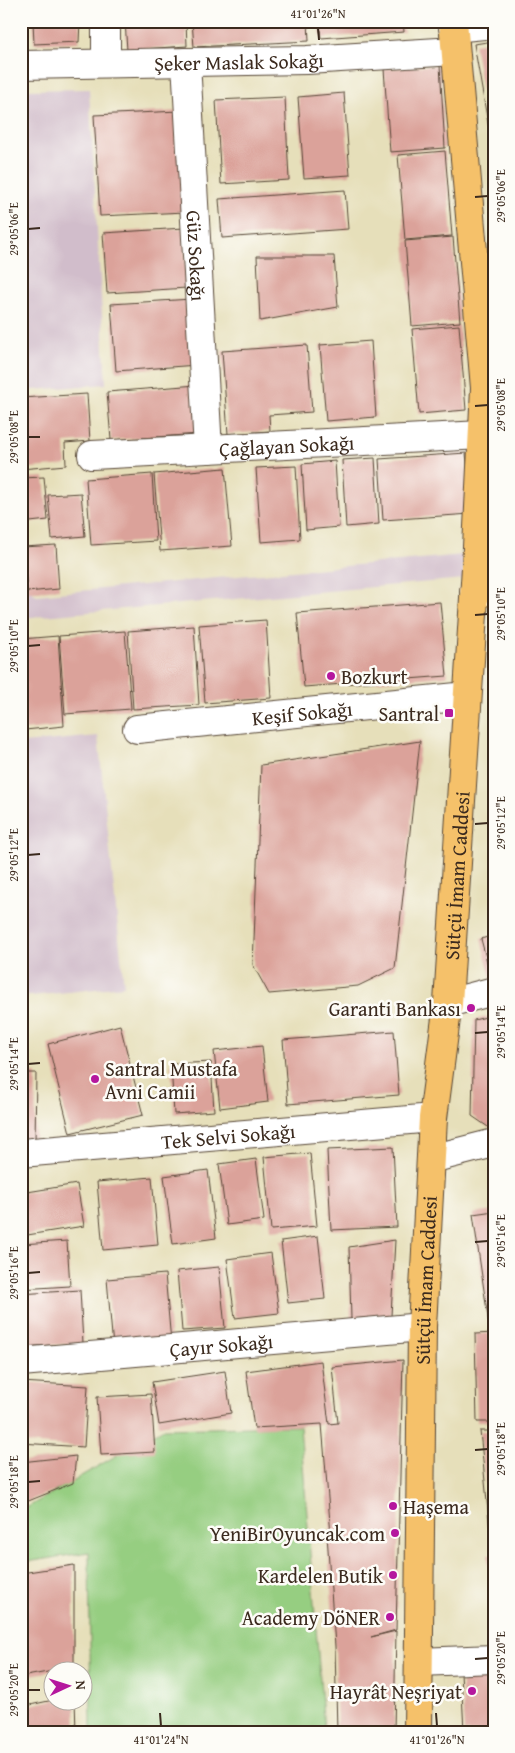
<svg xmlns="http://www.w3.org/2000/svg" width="515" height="1753" font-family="'Gentium Book Plus',serif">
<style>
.industrial{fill:#d1bdcb}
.green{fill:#96ce81;stroke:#687c50}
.building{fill:#dba29a}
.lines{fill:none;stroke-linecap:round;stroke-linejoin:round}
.minor-casing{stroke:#554535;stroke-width:30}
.major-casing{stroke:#554535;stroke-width:30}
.minor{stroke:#fff;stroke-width:28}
.major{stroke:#f5c16b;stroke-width:28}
.ticks{fill:none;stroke:#3b2a1e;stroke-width:2}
.poi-dot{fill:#b5179e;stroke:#fdfcf7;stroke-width:2}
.labels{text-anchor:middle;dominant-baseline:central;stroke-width:5;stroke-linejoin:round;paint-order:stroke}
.street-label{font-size:20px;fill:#3b2a1e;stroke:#fdfcf7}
.poi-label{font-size:20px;fill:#3b2a1e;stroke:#fdfcf7;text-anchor:end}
.neatline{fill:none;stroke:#3b2a1e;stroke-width:2}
.ticks-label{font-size:12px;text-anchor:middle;fill:#3b2a1e}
</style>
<rect width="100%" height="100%" fill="#fdfcf7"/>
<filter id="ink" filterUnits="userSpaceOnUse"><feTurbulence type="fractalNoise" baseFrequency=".02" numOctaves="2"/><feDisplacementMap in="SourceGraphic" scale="10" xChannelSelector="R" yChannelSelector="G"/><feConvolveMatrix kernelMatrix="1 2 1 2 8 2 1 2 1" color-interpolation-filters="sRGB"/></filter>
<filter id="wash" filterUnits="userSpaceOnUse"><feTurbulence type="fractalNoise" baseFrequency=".0096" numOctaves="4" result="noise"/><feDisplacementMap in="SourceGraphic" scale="20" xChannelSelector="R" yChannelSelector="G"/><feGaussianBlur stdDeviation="1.12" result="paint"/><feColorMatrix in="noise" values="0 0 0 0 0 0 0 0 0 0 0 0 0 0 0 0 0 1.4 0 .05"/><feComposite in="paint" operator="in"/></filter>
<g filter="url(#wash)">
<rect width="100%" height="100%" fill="#e6dfba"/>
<g class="industrial">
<path d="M89 89 106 384 21 391V90Z"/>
<path d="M463 555 464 579 21 618V586L37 595Z"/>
<path d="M21 732 23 743 98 736 124 986 22 997 26 1065 21 1066Z"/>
</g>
<path class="green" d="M300 1426 324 1729 314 1732H91L89 1552 21 1563V1511L162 1429Z"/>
<g id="blocks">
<g class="building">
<path d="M33 21H80L79 42 34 44Z"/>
<path d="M125 21H186L187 46 127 50Z"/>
<path d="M192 21H308L309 41 194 47Z"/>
<path d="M319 21H403L404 32 321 38Z"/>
<path d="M494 41V151L493 152 474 44Z"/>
<path d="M440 65 445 148 390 152 384 69Z"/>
<path d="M344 93 350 175 304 178 298 97Z"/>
<path d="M285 97 289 180 221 184 216 100Z"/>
<path d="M179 111 185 212 100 216 94 115Z"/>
<path d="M445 151 452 236 405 240 398 155Z"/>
<path d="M345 190 348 229 222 238 219 199Z"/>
<path d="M184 228 187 288 107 293 103 233Z"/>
<path d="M453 237 460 322 412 326 405 241Z"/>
<path d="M257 256H334L338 307 260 321Z"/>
<path d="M192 299 197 365 116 371 111 304Z"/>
<path d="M459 325 466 410 419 414 412 329Z"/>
<path d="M371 341 376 417 326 421 320 345Z"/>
<path d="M307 345 312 412 269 415 270 431 228 434 222 351Z"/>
<path d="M197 385 200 434 111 440 107 392Z"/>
<path d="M87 394 90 441 65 443 66 465 21 469V398Z"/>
<path d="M466 453 471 514 383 520 379 459Z"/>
<path d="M375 458 379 524 346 527 342 460Z"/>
<path d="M335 461 339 527 306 530 302 464Z"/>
<path d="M296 466 300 539 261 542 256 468Z"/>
<path d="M225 468 232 546 160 551 154 474Z"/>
<path d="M152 474 156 541 91 545 86 479Z"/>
<path d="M44 477 48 520 21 523V478Z"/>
<path d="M81 493 85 536 52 539 48 495Z"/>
<path d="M56 545 59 589 27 592 23 547Z"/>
<path d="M440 602 447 676 304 687 297 613Z"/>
<path d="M266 620 271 698 205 703 199 625Z"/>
<path d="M194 626 199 705 133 709 128 631Z"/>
<path d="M125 631 131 709 65 714 59 636Z"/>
<path d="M58 636 64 726 25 730 21 639Z"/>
<path d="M420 741 395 968 358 986 269 994 253 965 261 765Z"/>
<path d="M494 935V985H493L481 939Z"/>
<path d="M494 1015V1131L472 1116 474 1020Z"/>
<path d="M120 1025 143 1115 70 1133 48 1044Z"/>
<path d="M394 1031 399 1095 288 1104 283 1040Z"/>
<path d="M262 1046 268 1102 220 1108 214 1051Z"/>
<path d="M211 1062 214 1111 174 1114 171 1064Z"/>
<path d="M21 1073H36L35 1143H21Z"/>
<path d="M393 1147 397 1227 331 1230 327 1150Z"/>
<path d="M310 1153 317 1226 271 1230 264 1157Z"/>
<path d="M256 1159 264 1220 227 1225 219 1164Z"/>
<path d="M208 1170 216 1238 173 1244 164 1176Z"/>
<path d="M152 1177 158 1245 103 1250 97 1182Z"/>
<path d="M77 1184 84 1226 21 1236V1193Z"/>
<path d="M494 1211V1324L489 1325 473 1214Z"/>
<path d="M318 1236 325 1299 288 1303 281 1241Z"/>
<path d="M395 1240 391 1316 351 1319 349 1247Z"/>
<path d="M67 1241 70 1286 21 1289V1244Z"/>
<path d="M271 1253 279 1313 235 1318 227 1259Z"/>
<path d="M219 1267 225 1328 182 1331 177 1271Z"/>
<path d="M165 1274 171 1342 113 1347 107 1279Z"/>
<path d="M80 1290 83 1343 21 1347V1294Z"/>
<path d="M494 1333V1422H477L475 1334Z"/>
<path d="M403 1360 396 1630 371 1637 396 1631 394 1732H337L335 1646 327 1535H331L322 1424 254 1428 246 1371 321 1361 329 1424 338 1423 332 1367Z"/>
<path d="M225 1371 231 1413 159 1425 152 1382Z"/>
<path d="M21 1382 88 1386 84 1447 21 1443Z"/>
<path d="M151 1394 155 1452 101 1455 97 1397Z"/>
<path d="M480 1431H494V1551L492 1552Z"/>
<path d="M76 1456 73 1483 21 1504V1462Z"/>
<path d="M488 1555H494V1625H492Z"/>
<path d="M74 1565V1667L21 1677V1573Z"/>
<path d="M494 1671V1732H464L461 1673Z"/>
<path d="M53 1700H75L76 1732H21V1707Z"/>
</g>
</g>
</g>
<g filter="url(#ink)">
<use href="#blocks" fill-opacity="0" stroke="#554535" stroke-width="1"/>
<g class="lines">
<defs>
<g id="minor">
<path d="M453 28 494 24"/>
<path id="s1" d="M186 62 208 449"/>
<path d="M106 63V21"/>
<path id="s2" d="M21 65 307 60 455 51"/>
<path id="s3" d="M92 455 482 435"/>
<path d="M474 591H494"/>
<path id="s4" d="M137 729 467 696"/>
<path d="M448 1003 494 991"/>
<path id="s5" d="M21 1153 433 1118"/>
<path d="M431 1159 494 1143"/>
<path id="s6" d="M21 1362 422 1327"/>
<path d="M419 1662 494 1659"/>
</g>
<g id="major">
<path id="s7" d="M418 1732 422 1327 433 1118 448 1003 476 567 485 388 453 21"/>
</g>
</defs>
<use href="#minor" class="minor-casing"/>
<use href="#major" class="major-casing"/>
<use href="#minor" class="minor"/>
<use href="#major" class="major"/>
</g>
</g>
<path class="ticks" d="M318 28 319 40M475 197 488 196M28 229 40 228M475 406 488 405M28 437H40M475 615 488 614M28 646 40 645M475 824 488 823M28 855 40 854M475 1033 488 1032M28 1064 40 1063M475 1242 488 1241M28 1273 40 1272M475 1450 488 1449M28 1482 40 1481M475 1659 488 1658M28 1690H40M160 1713 161 1726M436 1713 437 1726"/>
<g class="poi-dot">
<circle cx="331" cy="676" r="5"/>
<rect x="444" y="708" width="10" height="10" rx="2.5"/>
<circle cx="471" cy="1008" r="5"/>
<circle cx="95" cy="1079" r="5"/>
<circle cx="393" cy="1506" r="5"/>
<circle cx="395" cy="1533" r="5"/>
<circle cx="393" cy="1575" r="5"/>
<circle cx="390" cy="1617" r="5"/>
<circle cx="472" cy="1691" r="5"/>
</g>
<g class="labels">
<g class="street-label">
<text stroke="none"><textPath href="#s2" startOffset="218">Şeker Maslak Sokağı</textPath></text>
<text stroke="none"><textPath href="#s1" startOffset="194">Güz Sokağı</textPath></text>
<text stroke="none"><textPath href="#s3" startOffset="195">Çağlayan Sokağı</textPath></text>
<text stroke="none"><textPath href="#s4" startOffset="166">Keşif Sokağı</textPath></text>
<text stroke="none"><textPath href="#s7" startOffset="858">Sütçü İmam Caddesi</textPath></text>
<text stroke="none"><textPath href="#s5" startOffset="208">Tek Selvi Sokağı</textPath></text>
<text stroke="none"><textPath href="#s7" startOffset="452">Sütçü İmam Caddesi</textPath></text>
<text stroke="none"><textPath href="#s6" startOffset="201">Çayır Sokağı</textPath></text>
</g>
<g class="poi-label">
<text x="341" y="676" text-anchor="start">Bozkurt</text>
<text x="439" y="713">Santral</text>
<text x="461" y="1008">Garanti Bankası</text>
<text x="105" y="1068" text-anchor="start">Santral Mustafa<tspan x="105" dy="23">Avni Camii</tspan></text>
<text x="403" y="1506" text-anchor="start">Haşema</text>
<text x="385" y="1533">YeniBirOyuncak.com</text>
<text x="383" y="1575">Kardelen Butik</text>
<text x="380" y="1617">Academy DöNER</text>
<text x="462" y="1691">Hayrât Neşriyat</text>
</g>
</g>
<rect width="515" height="1753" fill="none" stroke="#fdfcf7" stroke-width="55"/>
<g transform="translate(68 1686) rotate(86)"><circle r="24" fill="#fdfcf7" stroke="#afa8a0"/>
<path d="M0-4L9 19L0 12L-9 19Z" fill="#b5179e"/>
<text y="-8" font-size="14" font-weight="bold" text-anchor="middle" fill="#3b2a1e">N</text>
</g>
<rect x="28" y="28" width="460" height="1698" class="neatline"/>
<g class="ticks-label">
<text x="318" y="18">41°01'26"N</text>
<text transform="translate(501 196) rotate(-90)" y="4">29°05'06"E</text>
<text transform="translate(14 229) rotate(-90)" y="4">29°05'06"E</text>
<text transform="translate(501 405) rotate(-90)" y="4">29°05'08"E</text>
<text transform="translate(14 437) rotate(-90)" y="4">29°05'08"E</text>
<text transform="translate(501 614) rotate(-90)" y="4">29°05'10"E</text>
<text transform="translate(14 646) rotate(-90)" y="4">29°05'10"E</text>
<text transform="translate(501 823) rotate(-90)" y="4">29°05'12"E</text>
<text transform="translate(14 855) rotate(-90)" y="4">29°05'12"E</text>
<text transform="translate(501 1032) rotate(-90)" y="4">29°05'14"E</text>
<text transform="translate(14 1064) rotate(-90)" y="4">29°05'14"E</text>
<text transform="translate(501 1241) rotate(-90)" y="4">29°05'16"E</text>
<text transform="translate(14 1273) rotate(-90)" y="4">29°05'16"E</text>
<text transform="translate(501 1449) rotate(-90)" y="4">29°05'18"E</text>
<text transform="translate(14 1482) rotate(-90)" y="4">29°05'18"E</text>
<text transform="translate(501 1658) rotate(-90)" y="4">29°05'20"E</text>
<text transform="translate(14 1690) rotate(-90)" y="4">29°05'20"E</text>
<text x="161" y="1744">41°01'24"N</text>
<text x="437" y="1744">41°01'26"N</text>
</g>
</svg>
